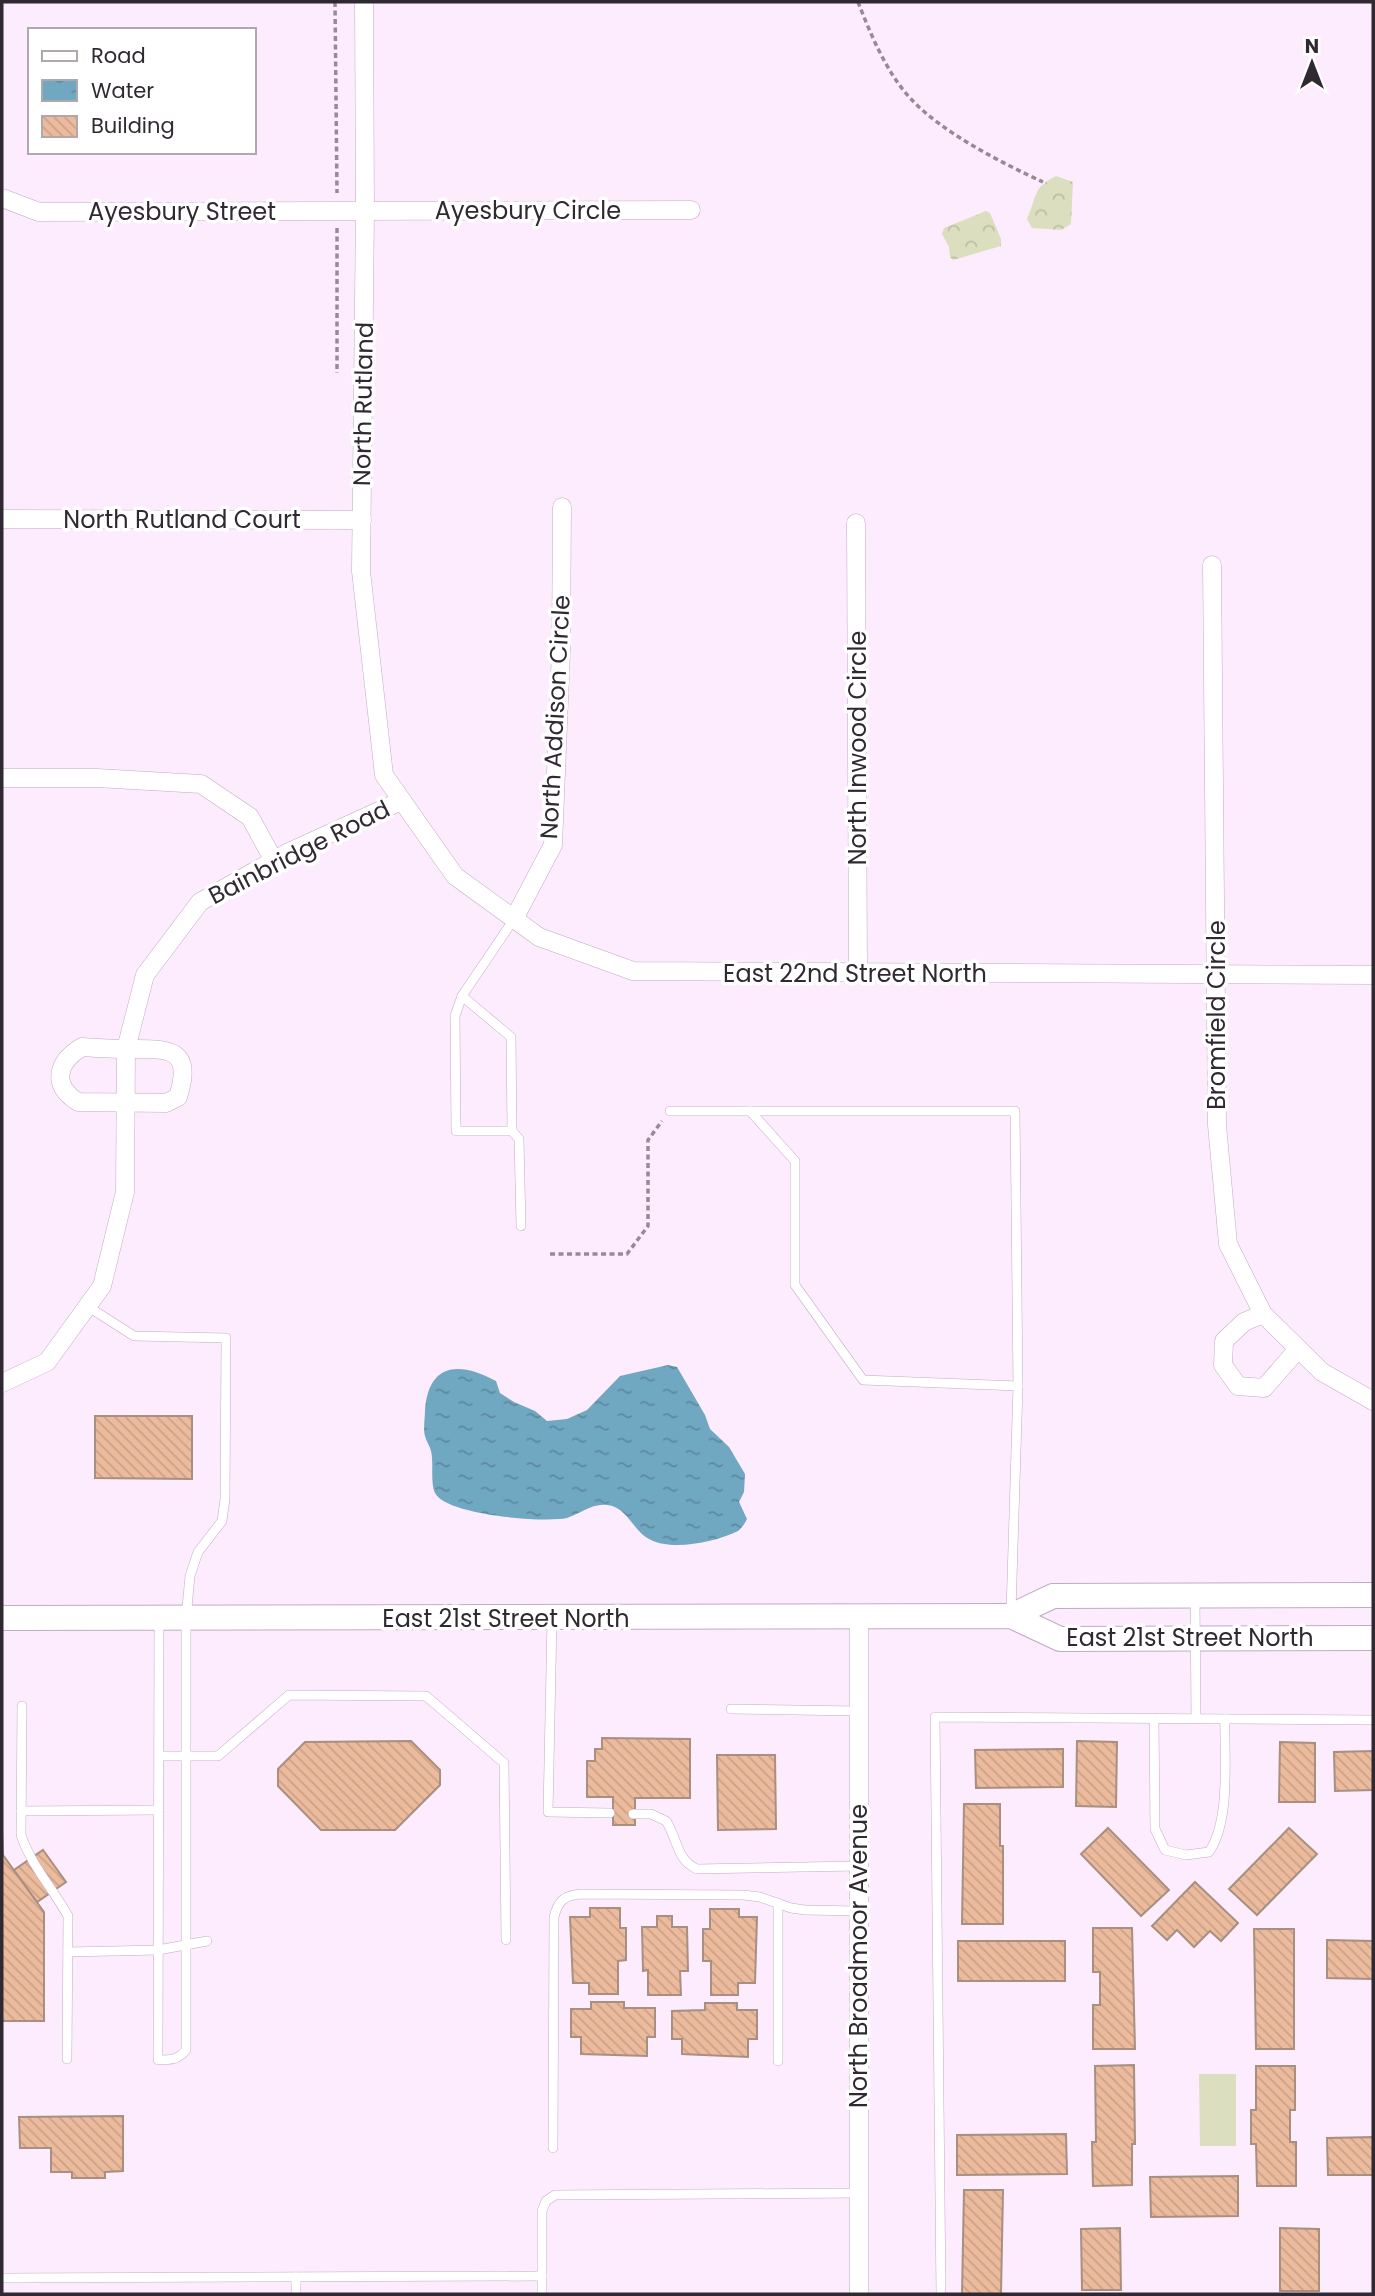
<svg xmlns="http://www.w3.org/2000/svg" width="1375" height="2296" font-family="Poppins,sans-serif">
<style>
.grass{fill:#dbdfbf}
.park{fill:url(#park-crowns)}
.water{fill:url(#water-ripples)}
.building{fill:url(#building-back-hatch);stroke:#a98f7f;stroke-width:2}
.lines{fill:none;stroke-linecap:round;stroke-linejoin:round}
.lane-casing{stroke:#c0acc2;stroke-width:10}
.street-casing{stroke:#c0acc2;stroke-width:19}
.secondary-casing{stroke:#c0acc2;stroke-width:26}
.path{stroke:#978a98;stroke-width:3.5;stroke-dasharray:5 3.5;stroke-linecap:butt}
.lane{stroke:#fff;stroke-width:9}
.street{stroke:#fff;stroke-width:18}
.secondary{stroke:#fff;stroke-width:24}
.labels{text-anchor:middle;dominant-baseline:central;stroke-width:7;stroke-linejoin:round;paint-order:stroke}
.street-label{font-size:24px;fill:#312932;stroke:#fff}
</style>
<defs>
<pattern id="park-crowns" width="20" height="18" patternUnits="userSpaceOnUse" patternTransform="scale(1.75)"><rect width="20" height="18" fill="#dbdfbf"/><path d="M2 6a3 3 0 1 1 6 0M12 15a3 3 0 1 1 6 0" fill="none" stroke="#bcbfa5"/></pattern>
<pattern id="water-ripples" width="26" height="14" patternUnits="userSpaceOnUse" patternTransform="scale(1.75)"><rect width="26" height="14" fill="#70a8c2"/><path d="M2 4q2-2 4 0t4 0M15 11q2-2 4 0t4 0" fill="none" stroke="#5d899e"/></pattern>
<pattern id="building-back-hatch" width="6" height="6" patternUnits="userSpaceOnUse" patternTransform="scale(1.75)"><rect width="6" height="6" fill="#ecbb9d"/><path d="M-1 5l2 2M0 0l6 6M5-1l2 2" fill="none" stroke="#cba188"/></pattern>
</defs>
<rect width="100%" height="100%" fill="#fdebfe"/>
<path class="grass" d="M1199 2074H1236V2146H1200Z"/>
<g class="park">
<path d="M1056 176 1073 182 1071 224 1061 230 1032 228 1027 219C1037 197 1032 188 1056 176Z"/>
<path d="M986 211 990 213 1001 239V246L953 260 950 257 949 247 942 234 944 228Z"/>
</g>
<path class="water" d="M668 1365 677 1367 705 1415 710 1429 729 1447 745 1474 744 1492 739 1502 747 1519C745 1523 742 1528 738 1531 716 1542 673 1551 651 1540 633 1532 628 1507 607 1505 592 1503 580 1514 567 1518 543 1523 446 1515 435 1493 430 1482 434 1463 431 1451 430 1446 426 1441 425 1436 423 1429 425 1418 425 1410 429 1361 461 1362 496 1381L500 1393 514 1402 535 1411 547 1421 567 1419 587 1410 620 1376Z"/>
<g class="building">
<path d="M95 1416H192V1479L95 1478Z"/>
<path d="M602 1738 690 1739V1798H635V1825H613V1797H587V1761H595V1749H602Z"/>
<path d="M411 1741 440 1770V1785L395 1830H321L278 1786V1769L305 1742Z"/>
<path d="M1077 1741 1117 1742 1116 1807 1076 1806Z"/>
<path d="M1280 1742 1315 1743V1802H1279Z"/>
<path d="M1063 1749V1787L976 1788 975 1750Z"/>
<path d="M1373 1751V1790L1335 1791 1334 1752Z"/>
<path d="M717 1755H775L776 1829 718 1830Z"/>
<path d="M964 1804H1000V1846H1003V1924H962Z"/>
<path d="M1108 1828 1169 1890 1141 1916 1081 1854Z"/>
<path d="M1289 1828 1317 1854 1257 1915 1229 1889Z"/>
<path d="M2 1831 3 1855 44 1912V2021H2Z"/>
<path d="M43 1850 66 1882 37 1902 14 1870Z"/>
<path d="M1195 1882 1238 1923 1221 1941 1210 1931 1194 1947 1177 1930 1167 1940 1152 1926Z"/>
<path d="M590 1908H620V1928H626V1960L618 1961V1994H589V1983H573L570 1917H590Z"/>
<path d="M710 1909H739V1917H757L755 1983H738V1995H711V1961H703V1929H710Z"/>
<path d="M657 1916H672V1927H687L688 1971H680L681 1995H648V1970L643 1971 642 1927H657Z"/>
<path d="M1093 1928H1132L1135 2049H1093V2005H1100V1972H1093Z"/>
<path d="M1254 1929H1294V2049H1256Z"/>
<path d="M1327 1940 1373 1941V1979L1327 1978Z"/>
<rect x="958" y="1941" width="107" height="40"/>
<path d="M591 2002H624V2008H655V2037H647V2056L581 2054V2037H571V2009H591Z"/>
<path d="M705 2003H737V2010H757V2039H748V2057L682 2054V2039H672V2011L705 2010Z"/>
<path d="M1134 2065 1135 2144H1132V2185L1093 2186 1092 2142H1096L1095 2066Z"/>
<path d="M1256 2066H1295V2110H1290V2142H1296V2186H1257L1256 2144H1251V2110H1256Z"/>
<path d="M123 2116V2171L105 2172V2178H72V2172H51V2148H20L19 2117Z"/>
<path d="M1066 2134 1067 2174 957 2175V2135Z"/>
<path d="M1373 2137V2175H1328L1327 2138Z"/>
<path d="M1238 2176V2216L1151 2217 1150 2177Z"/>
<path d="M964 2190H1003L1001 2294H962Z"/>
<path d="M1120 2228 1121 2290H1082L1081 2229Z"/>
<path d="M1280 2228 1319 2229V2291H1280Z"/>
</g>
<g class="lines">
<defs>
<g id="lane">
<path d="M514 919 462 996 455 1016 456 1131H512L519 1139 521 1226"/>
<path d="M462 996 511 1037 512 1131"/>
<path d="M670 1111H1015L1018 1386 1011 1611"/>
<path d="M750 1111 795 1161V1285L863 1380 1018 1386"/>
<path d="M87 1306 134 1336 226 1338 225 1499 222 1521 198 1552 190 1576 186 1618V2050C178 2060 170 2060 158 2060L159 1620"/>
<path d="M1195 1598 1196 1718"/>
<path d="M552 1620 548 1812 610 1813"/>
<path d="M22 1706 21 1835C31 1865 53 1889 68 1916L67 2059"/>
<path d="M731 1709 858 1711"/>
<path d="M1154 1718 1155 1829 1165 1850 1186 1855 1209 1852C1231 1820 1224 1757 1225 1719"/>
<path d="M159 1756H218L289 1695 426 1696 504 1763 506 1940"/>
<path d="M21 1811 159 1810"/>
<path d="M633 1814H651L666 1821C678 1839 676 1860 697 1869L857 1866"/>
<path d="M778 1903V2061"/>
<path d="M68 1952 158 1950 207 1941"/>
<path d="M553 2148 554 1917C558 1901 564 1895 582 1894L743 1895 760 1897 791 1908 805 1910 858 1911"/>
<path d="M296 2277V2294"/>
<path d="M2 2278 542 2276"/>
<path d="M542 2294V2211L546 2201 555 2195 859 2193"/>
<path d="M941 2294 935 1717 1373 1720"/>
</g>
<g id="street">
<path d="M364 2 365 210 361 571 384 775 455 876 539 937 633 971 1373 975"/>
<path d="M2 198 39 212 691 210"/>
<path d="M2 519 362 520"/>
<path d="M856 523 858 973"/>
<path d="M1212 565 1217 1125 1228 1244 1263 1314 1322 1372 1373 1401"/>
<path d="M2 778H97L201 784 250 817 274 861"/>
<path d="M514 919 553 845 561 651 562 507"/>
<path d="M82 1047C97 1048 112 1049 127 1049 167 1049 194 1046 178 1097L166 1103 78 1102C51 1085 57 1062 82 1047Z"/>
<path d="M1263 1314 1244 1322 1224 1341 1223 1365 1238 1386 1264 1388 1298 1349"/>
<path d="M2 1383 47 1362 102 1286 125 1192 126 1049 145 975 200 902 287 853 401 801"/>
<path d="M859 1618V2294"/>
</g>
<g id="secondary">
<path d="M1011 1616 1053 1596 1373 1595"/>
<path d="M2 1618 1011 1616 1060 1639 1373 1638"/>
</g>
</defs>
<use href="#lane" class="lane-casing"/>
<use href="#street" class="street-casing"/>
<use href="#secondary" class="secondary-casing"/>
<g class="path">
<path d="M335 2 337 193"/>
<path d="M858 2C871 35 887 74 912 100 943 133 1002 163 1043 182"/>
<path d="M337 228V373"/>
<path d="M550 1254H627L648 1226V1140L662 1121"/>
</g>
<use href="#lane" class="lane"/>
<use href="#street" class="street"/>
<use href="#secondary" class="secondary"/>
</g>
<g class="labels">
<g class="street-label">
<text x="528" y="210">Ayesbury Circle</text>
<text x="182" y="211">Ayesbury Street</text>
<text transform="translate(363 404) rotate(-89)">North Rutland</text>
<text x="182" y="519">North Rutland Court</text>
<text transform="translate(555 717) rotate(-87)">North Addison Circle</text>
<text transform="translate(857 748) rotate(-90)">North Inwood Circle</text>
<text transform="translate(299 852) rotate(-27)">Bainbridge Road</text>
<text x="855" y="973">East 22nd Street North</text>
<text transform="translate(1216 1015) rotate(-90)">Bromfield Circle</text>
<text x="506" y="1618">East 21st Street North</text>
<text x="1190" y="1637">East 21st Street North</text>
<text transform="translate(858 1956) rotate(-90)">North Broadmoor Avenue</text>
</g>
</g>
<rect width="1375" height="2296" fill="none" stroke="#312932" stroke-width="7"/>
<rect x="28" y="28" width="228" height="126" fill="#ffffff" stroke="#ada9ad" stroke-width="2"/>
<rect x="42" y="51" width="35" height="10" fill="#ffffff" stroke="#ada9ad" stroke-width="2"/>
<text x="91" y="63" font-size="21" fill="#312932">Road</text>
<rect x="42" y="80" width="35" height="21" fill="url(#water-ripples)" stroke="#ada9ad" stroke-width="2"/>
<text x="91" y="98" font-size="21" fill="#312932">Water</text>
<rect x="42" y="116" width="35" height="21" fill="url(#building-back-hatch)" stroke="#ada9ad" stroke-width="2"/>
<text x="91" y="133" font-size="21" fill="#312932">Building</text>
<g transform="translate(1312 63)" stroke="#ffffff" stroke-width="5" paint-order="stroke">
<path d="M0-5L12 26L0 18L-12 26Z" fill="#312932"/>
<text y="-10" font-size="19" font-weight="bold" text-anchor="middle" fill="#312932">N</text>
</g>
</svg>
